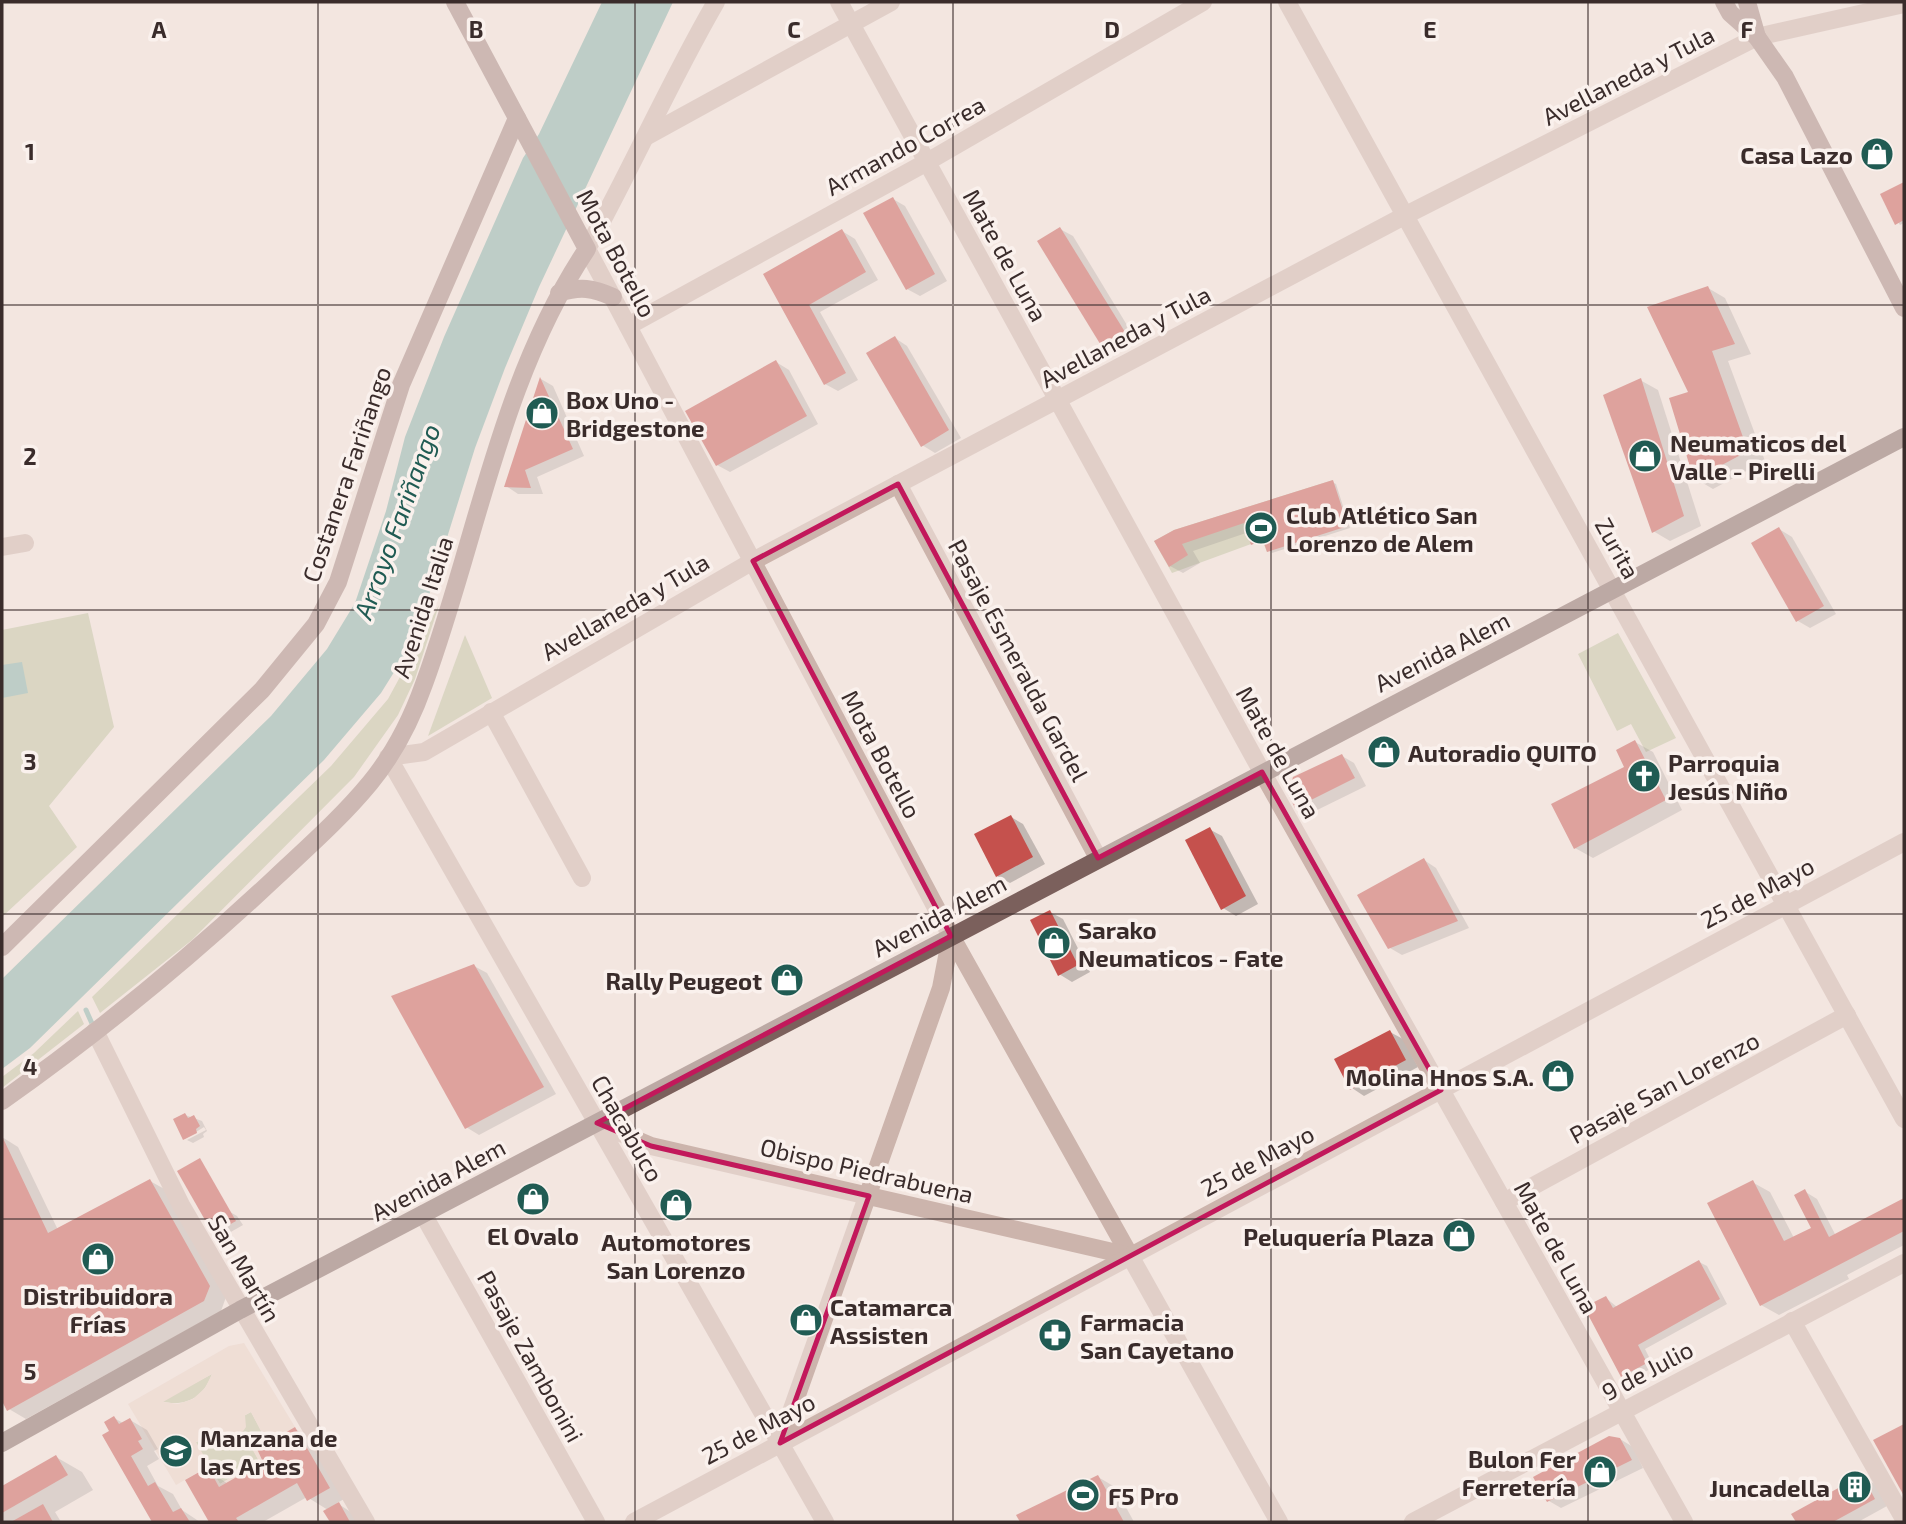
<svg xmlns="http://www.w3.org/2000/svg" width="1906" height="1524" font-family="'Exo 2',sans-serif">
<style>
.green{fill:#bec3a0}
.plaza{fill:#ebd4c8;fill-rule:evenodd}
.water{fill:#7fb0a8}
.shadow{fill:#0003}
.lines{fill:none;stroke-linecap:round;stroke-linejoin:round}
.stream{stroke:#7fb0a8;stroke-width:5}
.building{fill:#c5514d}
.street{stroke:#ccb4ac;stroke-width:18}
.secondary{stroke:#a0827d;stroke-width:18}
.primary{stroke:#7b605c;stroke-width:18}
.marked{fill:none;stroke:#c2185b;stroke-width:5;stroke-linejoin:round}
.grid{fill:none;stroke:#3a2c2b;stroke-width:2;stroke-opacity:0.55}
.labels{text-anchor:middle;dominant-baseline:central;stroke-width:7;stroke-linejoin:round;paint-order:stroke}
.street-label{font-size:24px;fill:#3a2c2b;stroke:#faf1ed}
.poi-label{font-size:24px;font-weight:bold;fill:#3a2c2b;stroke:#faf1ed;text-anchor:start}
.water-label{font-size:26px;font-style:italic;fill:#205b53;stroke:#faf1ed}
.grid-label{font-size:23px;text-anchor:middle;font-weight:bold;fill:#3a2c2b;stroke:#faf1ed;stroke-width:7;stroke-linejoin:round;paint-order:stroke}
</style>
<rect width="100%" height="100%" fill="#f3e6e0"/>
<g class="green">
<path d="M1333 480 1267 552 1262 540 1172 573 1154 541 1174 530Z"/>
<path d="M439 605 415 679 398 715 354 777 192 940 100 1013 92 997 331 766 388 699Z"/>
<path d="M88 613 114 727 49 806 77 847 2 917V630Z"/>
<path d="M1618 633 1676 738 1646 752 1631 724 1617 731 1578 654Z"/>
<path d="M465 635 492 698 428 736Z"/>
<path d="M78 1011 84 1024 2 1088V1077L34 1053Z"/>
<path d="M212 1374C204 1397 185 1408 161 1401Z"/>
<path d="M251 1412 267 1441 253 1449 259 1461 220 1484 195 1443Z"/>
</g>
<path class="plaza" d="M244 1343 295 1427 257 1449 263 1462 219 1487 207 1467 176 1485 128 1404 229 1346ZM212 1374 205 1388 193 1399 178 1404 163 1402ZM251 1412 266 1441 252 1449 259 1461 220 1484 196 1442 212 1433 222 1440 239 1437 246 1427 245 1415Z"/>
<g class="water">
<path d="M602 2H673L539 287 505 368 475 448 416 637 381 693 324 760 30 1048 2 1069V979L271 716 327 649 355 603 386 511 405 437 444 337 523 158 539 134Z"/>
<path d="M22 662 28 693 2 698V665Z"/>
</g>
<g class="shadow">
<path d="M1904 184V223L1900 225 1882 195Z"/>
<path d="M893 199 905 206 947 281 920 296 907 289Z"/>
<path d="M1060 229 1073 236 1136 340 1116 353 1103 346Z"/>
<path d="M842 231 855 239 878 280 820 312 858 380 838 391 825 384 765 275Z"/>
<path d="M1708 288 1725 298 1751 354 1728 361 1765 461 1713 489 1696 479 1690 393Z"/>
<path d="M895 338 907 346 961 438 935 453 922 445Z"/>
<path d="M776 362 789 370 818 424 730 472 717 465Z"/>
<path d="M541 379 553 386 584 456 537 477 543 494H518L506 486Z"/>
<path d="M1640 380 1658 390 1701 526 1670 541 1653 531Z"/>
<path d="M1332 482 1336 484 1350 528 1272 553 1265 542 1252 543 1249 532 1193 551 1200 563 1183 573 1170 566 1156 542Z"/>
<path d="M1779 529 1792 537 1836 614 1810 628 1798 621 1753 544Z"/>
<path d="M1635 742 1653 752 1682 810 1593 858 1575 848 1626 768Z"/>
<path d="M1342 756 1354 763 1366 786 1309 814 1296 807Z"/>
<path d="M1011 817 1023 824 1045 864 1010 883 997 876Z"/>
<path d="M1209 829 1222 836 1258 904 1236 916 1223 908Z"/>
<path d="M1424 860 1436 868 1469 928 1402 955 1390 948Z"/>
<path d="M1050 912 1063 919 1090 972 1072 982 1059 974Z"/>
<path d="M474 966 487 973 556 1094 479 1135 466 1127Z"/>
<path d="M1390 1032 1403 1039 1418 1067 1364 1096 1352 1088Z"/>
<path d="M185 1115 202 1121 207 1131 203 1134 204 1137 193 1143 187 1140 206 1130 204 1127 185 1139Z"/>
<path d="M2 1137 18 1147 58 1230 150 1181 168 1191 226 1297 221 1311 26 1419 9 1409 2 1398Z"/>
<path d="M200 1160 230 1212 237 1216 243 1225 222 1237 214 1232Z"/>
<path d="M1752 1182 1770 1192 1794 1238 1816 1233 1804 1191 1817 1199 1836 1236 1904 1200V1245L1847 1275 1849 1279 1779 1315 1761 1305Z"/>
<path d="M1699 1262 1707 1266 1727 1304 1645 1349 1654 1367 1630 1380 1622 1375 1606 1298 1617 1307Z"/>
<path d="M114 1418 123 1423 130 1420 147 1430 158 1449 154 1451 159 1459 147 1466 158 1486 173 1494 182 1510 200 1522H154L104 1436 112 1431Z"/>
<path d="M295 1429 312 1439 346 1498 337 1503 366 1522H332L328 1510 307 1497 263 1522H211L188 1481 207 1469 228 1484 266 1462Z"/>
<path d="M1620 1439 1633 1447 1643 1468 1561 1508 1549 1501Z"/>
<path d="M56 1457 82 1472 93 1490 55 1512 61 1522H2V1488Z"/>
<path d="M1098 1477 1115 1487 1134 1522H1022L1018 1516Z"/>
<path d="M1862 1477 1875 1484 1887 1506 1858 1522H1798L1793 1514Z"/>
</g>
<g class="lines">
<path class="stream" d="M86 1010 94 1028"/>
</g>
<g class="building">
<path d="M1904 182V220L1895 225 1880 194Z"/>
<path d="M893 197 935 274 906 290 863 213Z"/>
<path d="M1060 227 1125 332 1102 347 1037 241Z"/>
<path d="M842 229 866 272 809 305 846 373 824 385 763 274Z"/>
<path d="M1708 286 1735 344 1712 351 1748 451 1694 480 1669 398 1688 392 1647 307Z"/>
<path d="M895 336 949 430 921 447 866 353Z"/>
<path d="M776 360 807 416 716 466 685 411Z"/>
<path d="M540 377 573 449 525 470 531 488 504 487Z"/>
<path d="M1641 378 1684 516 1652 533 1603 395Z"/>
<path d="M1333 480 1348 526 1267 552 1263 540 1251 545 1244 523 1182 544 1188 555 1169 567 1154 541 1174 530Z"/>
<path d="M1779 527 1824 606 1796 622 1751 543Z"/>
<path d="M1635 740 1666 800 1574 849 1551 804 1624 767 1616 750Z"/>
<path d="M1342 754 1355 778 1295 808 1288 794 1293 777Z"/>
<path d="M1011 815 1033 857 996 877 974 834Z"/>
<path d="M1210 827 1246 896 1221 910 1185 840Z"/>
<path d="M1424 858 1458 921 1388 949 1357 895Z"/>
<path d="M1050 910 1078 965 1058 976 1030 920Z"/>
<path d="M474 964 544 1087 465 1129 391 996Z"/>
<path d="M1390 1030 1406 1060 1350 1090 1334 1059Z"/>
<path d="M185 1113 188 1118 194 1115 200 1126 196 1129 197 1133 183 1140 173 1119Z"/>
<path d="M2 1136 48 1233 150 1179 210 1286 204 1301 7 1411 2 1401Z"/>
<path d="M200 1158 236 1221 213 1234 177 1171Z"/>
<path d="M1753 1180 1784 1241 1811 1228 1794 1195 1805 1189 1829 1237 1904 1198V1231L1760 1306 1707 1203Z"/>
<path d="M1699 1260 1720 1299 1638 1345 1647 1363 1621 1377 1584 1307 1606 1296 1613 1308Z"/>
<path d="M114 1416 119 1424 130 1418 142 1439 138 1441 143 1449 131 1456 148 1486 155 1482 173 1512 181 1508 190 1522H152L102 1435 109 1431 104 1422Z"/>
<path d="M1904 1424V1496L1873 1440Z"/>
<path d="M295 1427 330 1488 307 1501 297 1483 236 1518 239 1522H209L185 1480 208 1467 219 1487 263 1462 257 1449Z"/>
<path d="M1609 1436 1620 1438 1632 1460 1547 1502 1533 1477Z"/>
<path d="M56 1455 68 1475 2 1513V1486Z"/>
<path d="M1098 1475 1124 1522H1020L1016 1515Z"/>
<path d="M1862 1475 1875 1499 1833 1522H1796L1791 1514Z"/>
<path d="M339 1502 350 1522H330L323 1511Z"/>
<path d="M43 1504 53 1522H11Z"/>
</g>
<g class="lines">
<g class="street">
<path d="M716 2C669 83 632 168 587 249L951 936 1279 1522"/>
<path d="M839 2 1262 772 1684 1522"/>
<path d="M1287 2 1904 1119"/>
<path d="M647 136 891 2"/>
<path d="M628 326 927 162 1203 2"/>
<path d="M898 484 1098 858"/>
<path d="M2 547 25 543"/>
<path d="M491 712 582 878"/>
<path d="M95 1031 181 1205 366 1522"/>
<path d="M597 1123 651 1146 1130 1256"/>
<path d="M1504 1202 1847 1015"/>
<path d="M423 1214 596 1522"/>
<path d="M1792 1321 1904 1519"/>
<path d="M780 1443 941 988 951 936"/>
<path d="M634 1522 1904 842"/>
<path d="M825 1522 388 757 424 752 753 561 1406 215 1757 37 1904 4"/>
<path d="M1413 1522 1904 1263"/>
</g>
<g class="secondary">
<path d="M1724 2 1730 13 1757 37 1785 77 1904 308"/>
<path d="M1747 2 1757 37"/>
<path d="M559 293C580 286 593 288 613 297"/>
<path d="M2 947 262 690 316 624 338 582 401 385 517 118"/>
<path d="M2 1101C98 1033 190 958 276 877 308 847 342 817 370 783 393 755 412 718 424 684 477 540 500 379 587 249L455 2"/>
</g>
<path class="primary" d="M2 1443 240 1310 1904 437"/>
</g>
<path d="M0 0H1906V1524H0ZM898 484 1098 858 1262 772 1441 1090 780 1443 869 1196 651 1146 597 1123 951 936 753 561Z" fill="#f3e6e0" fill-opacity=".55" fill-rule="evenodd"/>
<path class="marked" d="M898 484 1098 858 1262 772 1441 1090 780 1443 869 1196 651 1146 597 1123 951 936 753 561Z"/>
<path class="grid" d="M318 2V1522M635 2V1522M953 2V1522M1271 2V1522M1588 2V1522M2 305H1904M2 610H1904M2 914H1904M2 1219H1904"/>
<defs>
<symbol id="shop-disc" viewBox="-11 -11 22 22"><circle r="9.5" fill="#205b53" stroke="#faf1ed"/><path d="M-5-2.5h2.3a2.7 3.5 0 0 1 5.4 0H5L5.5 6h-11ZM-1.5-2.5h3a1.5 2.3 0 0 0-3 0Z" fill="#fff"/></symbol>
<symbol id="stadium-disc" viewBox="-11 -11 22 22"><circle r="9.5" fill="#205b53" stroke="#faf1ed"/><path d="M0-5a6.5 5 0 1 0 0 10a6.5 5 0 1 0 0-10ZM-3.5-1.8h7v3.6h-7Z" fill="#fff"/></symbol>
<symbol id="church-disc" viewBox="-11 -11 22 22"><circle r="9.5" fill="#205b53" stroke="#faf1ed"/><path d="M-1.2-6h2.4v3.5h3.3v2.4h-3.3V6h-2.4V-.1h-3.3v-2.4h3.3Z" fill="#fff"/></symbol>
<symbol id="pharmacy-disc" viewBox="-11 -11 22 22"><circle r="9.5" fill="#205b53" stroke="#faf1ed"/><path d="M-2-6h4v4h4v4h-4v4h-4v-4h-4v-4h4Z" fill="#fff"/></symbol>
<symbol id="university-disc" viewBox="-11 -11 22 22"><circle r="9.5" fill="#205b53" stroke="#faf1ed"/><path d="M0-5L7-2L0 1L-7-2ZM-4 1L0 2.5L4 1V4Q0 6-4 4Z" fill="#fff"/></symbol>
<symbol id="building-disc" viewBox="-11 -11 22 22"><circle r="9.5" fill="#205b53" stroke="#faf1ed"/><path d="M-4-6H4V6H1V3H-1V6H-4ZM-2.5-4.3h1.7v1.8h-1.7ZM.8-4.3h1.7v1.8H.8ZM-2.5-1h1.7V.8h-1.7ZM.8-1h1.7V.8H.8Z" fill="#fff"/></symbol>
</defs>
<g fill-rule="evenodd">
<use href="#shop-disc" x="1858" y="135" width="38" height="38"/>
<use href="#shop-disc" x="523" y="394" width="38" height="38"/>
<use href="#shop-disc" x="1626" y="437" width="38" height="38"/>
<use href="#stadium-disc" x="1242" y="509" width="38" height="38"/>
<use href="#shop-disc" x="1365" y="733" width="38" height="38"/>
<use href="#church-disc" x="1625" y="757" width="38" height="38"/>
<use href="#shop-disc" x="1035" y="924" width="38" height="38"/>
<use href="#shop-disc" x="768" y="961" width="38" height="38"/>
<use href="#shop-disc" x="1539" y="1057" width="38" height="38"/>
<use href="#shop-disc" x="514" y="1180" width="38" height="38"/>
<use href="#shop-disc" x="657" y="1186" width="38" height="38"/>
<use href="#shop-disc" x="1440" y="1217" width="38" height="38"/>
<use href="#shop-disc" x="79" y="1240" width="38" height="38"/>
<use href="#shop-disc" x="787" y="1301" width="38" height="38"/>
<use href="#pharmacy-disc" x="1036" y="1316" width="38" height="38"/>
<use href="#university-disc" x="157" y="1432" width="38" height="38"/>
<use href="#shop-disc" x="1581" y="1453" width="38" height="38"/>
<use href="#building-disc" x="1836" y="1468" width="38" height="38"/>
<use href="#stadium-disc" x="1064" y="1476" width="38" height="38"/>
</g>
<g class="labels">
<g class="street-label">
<text transform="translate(1628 75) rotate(-27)">Avellaneda y Tula</text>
<text transform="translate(905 145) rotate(-29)">Armando Correa</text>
<text transform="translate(617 253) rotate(62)">Mota Botello</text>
<text transform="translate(1006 255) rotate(61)">Mate de Luna</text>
<text transform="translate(1125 336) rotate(-28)">Avellaneda y Tula</text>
<text transform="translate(346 474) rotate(-71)">Costanera Fariñango</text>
<text transform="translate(1618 548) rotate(61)">Zurita</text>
<text transform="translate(625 606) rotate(-30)">Avellaneda y Tula</text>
<text transform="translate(422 607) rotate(-72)">Avenida Italia</text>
<text transform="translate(1442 651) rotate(-27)">Avenida Alem</text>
<text transform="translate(1019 660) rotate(62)">Pasaje Esmeralda Gardel</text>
<text transform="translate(1279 752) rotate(61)">Mate de Luna</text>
<text transform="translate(882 754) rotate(62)">Mota Botello</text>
<text transform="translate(1757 892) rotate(-28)">25 de Mayo</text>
<text transform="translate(939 915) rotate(-28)">Avenida Alem</text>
<text transform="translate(1664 1087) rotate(-28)">Pasaje San Lorenzo</text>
<text transform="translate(628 1128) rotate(60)">Chacabuco</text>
<text transform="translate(1257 1160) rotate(-28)">25 de Mayo</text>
<text transform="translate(867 1170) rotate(13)">Obispo Piedrabuena</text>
<text transform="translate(438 1179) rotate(-28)">Avenida Alem</text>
<text transform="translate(1557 1247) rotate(61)">Mate de Luna</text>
<text transform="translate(245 1268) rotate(60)">San Martín</text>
<text transform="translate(531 1356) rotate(61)">Pasaje Zambonini</text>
<text transform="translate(1647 1370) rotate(-28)">9 de Julio</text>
<text transform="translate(758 1428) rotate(-28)">25 de Mayo</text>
</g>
<g class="poi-label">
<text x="1853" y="154" text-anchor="end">Casa Lazo</text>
<text x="566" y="399">Box Uno -<tspan x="566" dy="28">Bridgestone</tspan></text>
<text x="1670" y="442">Neumaticos del<tspan x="1670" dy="28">Valle - Pirelli</tspan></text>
<text x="1286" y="514">Club Atlético San<tspan x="1286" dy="28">Lorenzo de Alem</tspan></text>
<text x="1408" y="752">Autoradio QUITO</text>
<text x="1668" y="762">Parroquia<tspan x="1668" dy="28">Jesús Niño</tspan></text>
<text x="1078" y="929">Sarako<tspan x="1078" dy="28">Neumaticos - Fate</tspan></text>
<text x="762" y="980" text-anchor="end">Rally Peugeot</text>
<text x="1534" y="1076" text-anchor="end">Molina Hnos S.A.</text>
<text x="533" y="1235" text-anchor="middle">El Ovalo</text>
<text x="1434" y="1236" text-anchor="end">Peluquería Plaza</text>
<text x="676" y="1241" text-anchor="middle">Automotores<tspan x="676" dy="28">San Lorenzo</tspan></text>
<text x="98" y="1295" text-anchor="middle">Distribuidora<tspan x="98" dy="28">Frías</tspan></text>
<text x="830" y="1306">Catamarca<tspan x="830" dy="28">Assisten</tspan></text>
<text x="1080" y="1321">Farmacia<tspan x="1080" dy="28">San Cayetano</tspan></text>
<text x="200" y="1437">Manzana de<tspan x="200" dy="28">las Artes</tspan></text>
<text x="1576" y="1458" text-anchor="end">Bulon Fer<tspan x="1576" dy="28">Ferretería</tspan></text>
<text x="1830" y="1487" text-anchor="end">Juncadella</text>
<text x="1108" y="1495">F5 Pro</text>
</g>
<g class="water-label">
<text transform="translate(396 521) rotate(-70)">Arroyo Fariñango</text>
</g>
</g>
<g class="grid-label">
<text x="159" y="38">A</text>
<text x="476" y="38">B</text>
<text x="794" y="38">C</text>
<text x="1112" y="38">D</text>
<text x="1430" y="38">E</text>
<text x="1747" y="38">F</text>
<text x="30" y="160">1</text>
<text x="30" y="465">2</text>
<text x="30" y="770">3</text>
<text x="30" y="1075">4</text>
<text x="30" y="1380">5</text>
</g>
<rect width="1906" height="1524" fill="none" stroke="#3a2c2b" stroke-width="7"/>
</svg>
